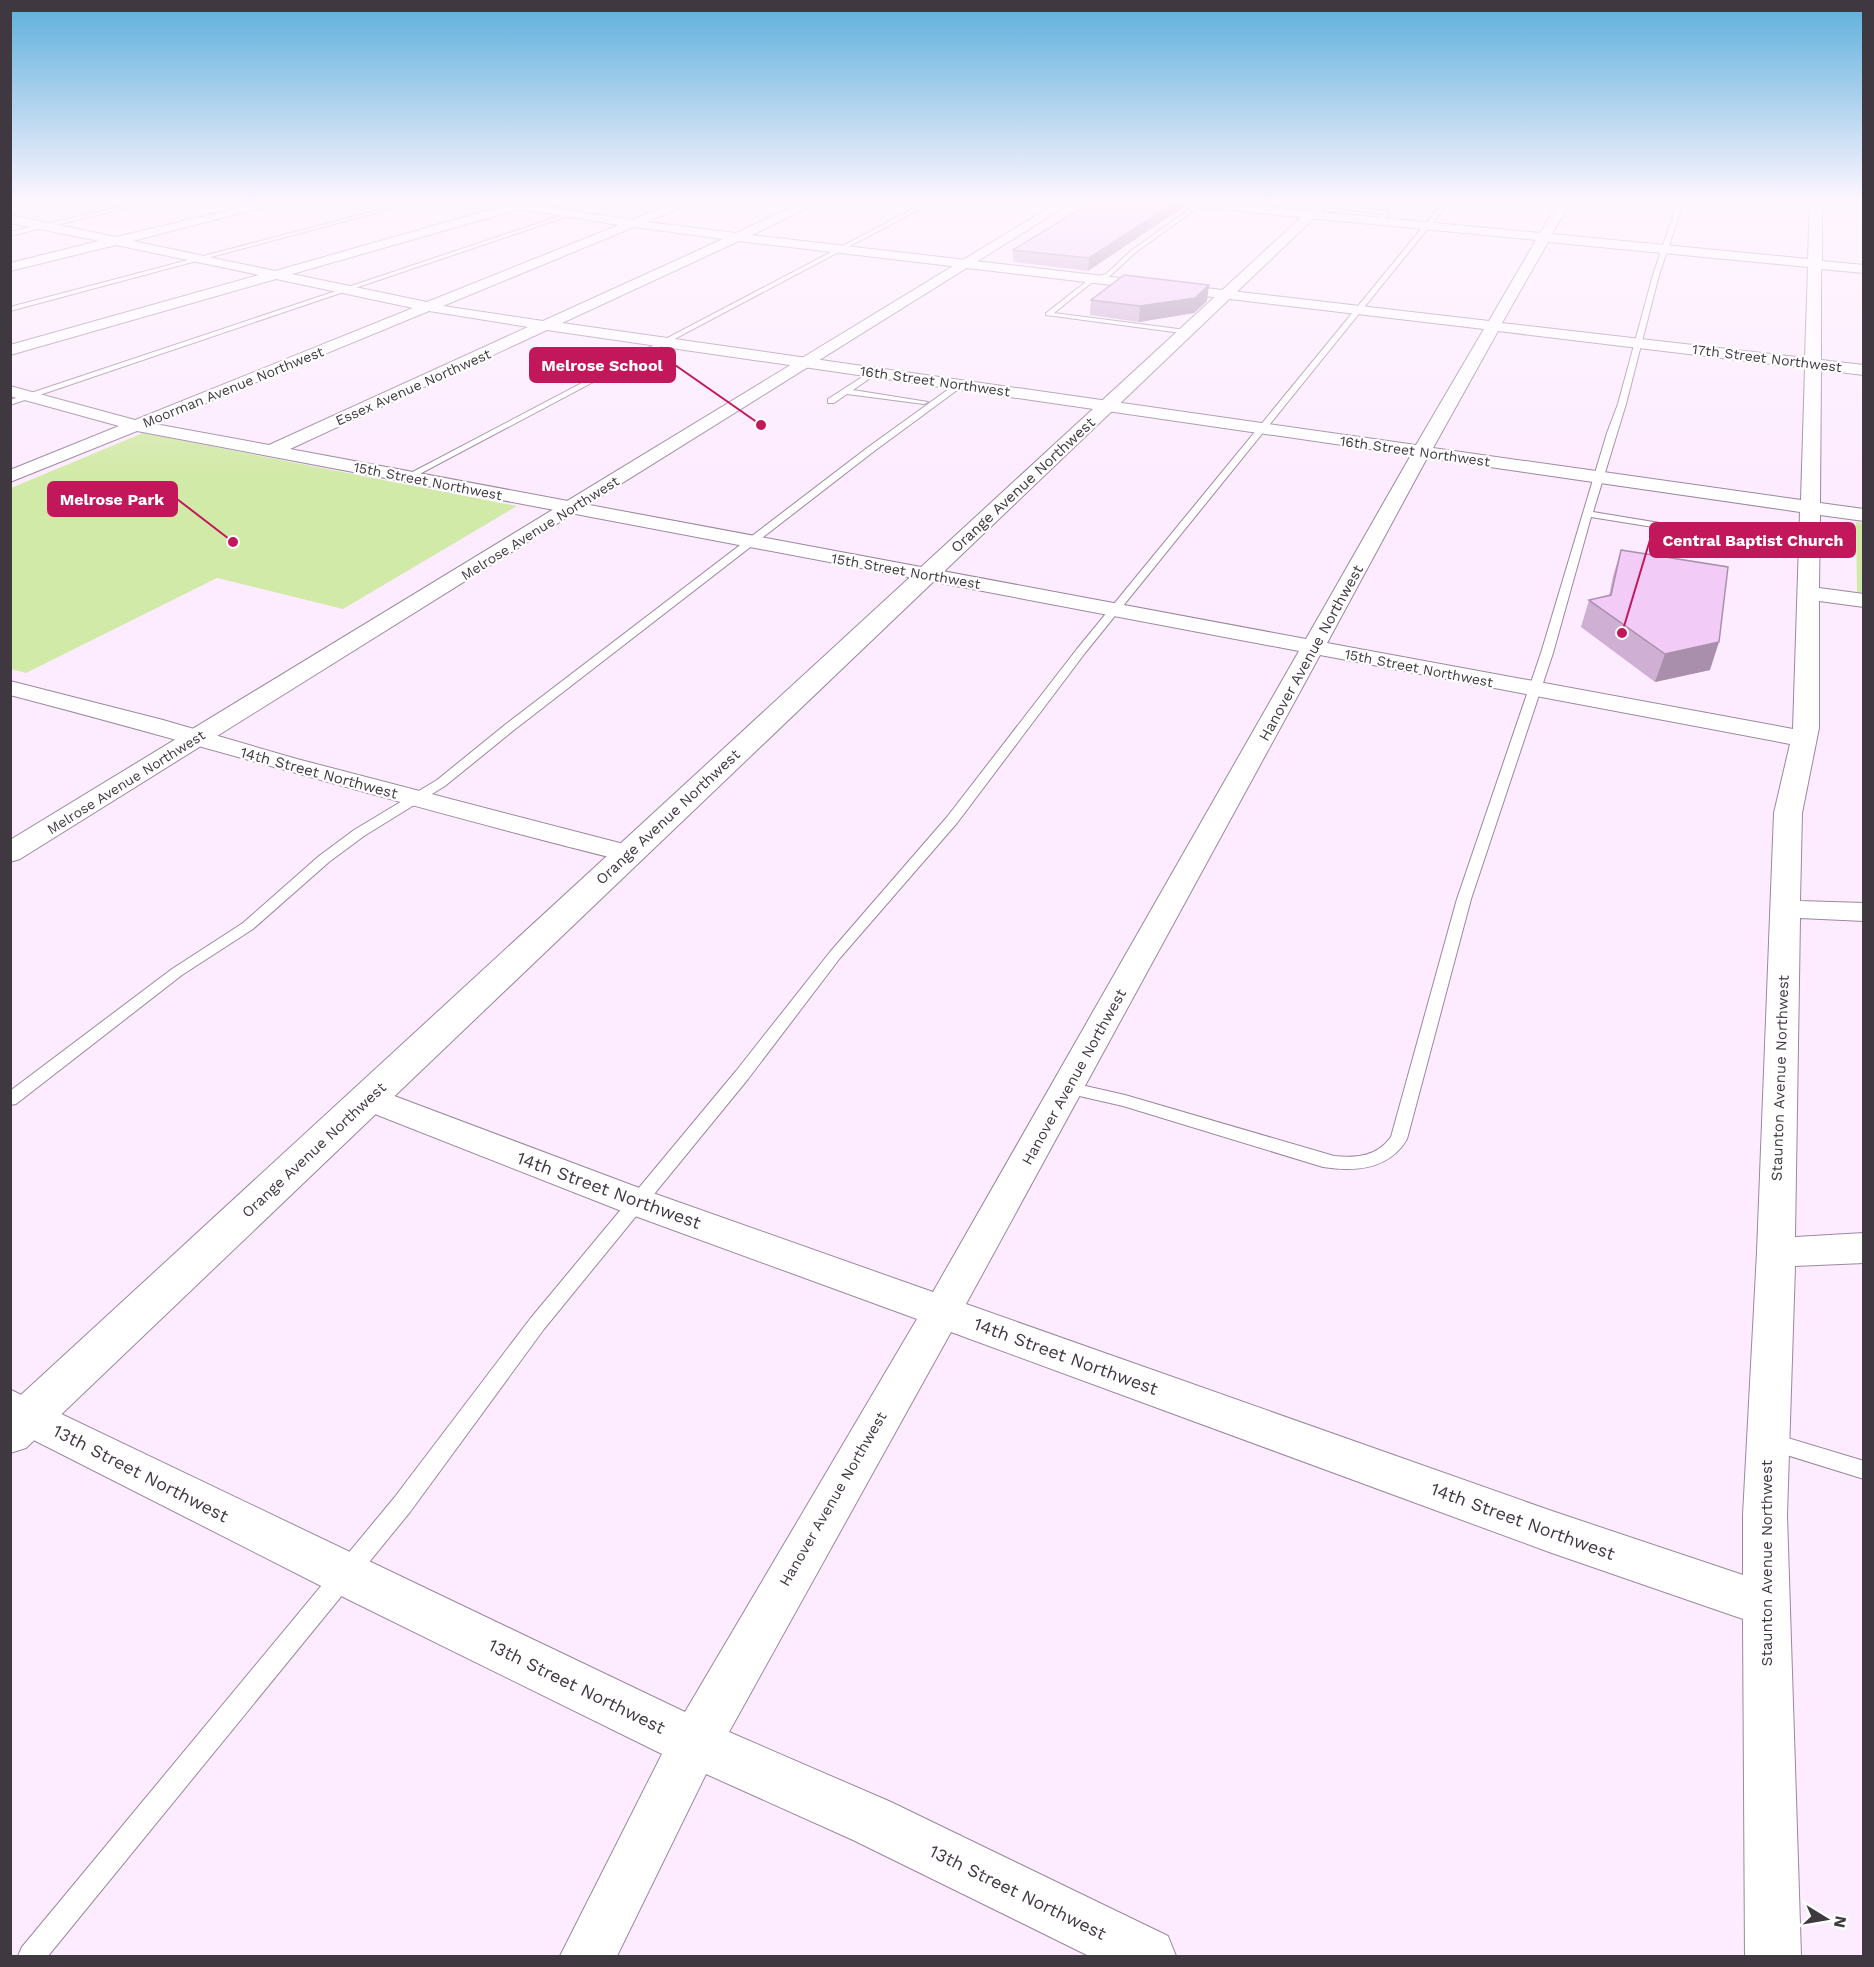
<svg xmlns="http://www.w3.org/2000/svg" width="1874" height="1967" font-family="'Work Sans',sans-serif">
<style>
.green{fill:#d2eaa8}
.lines{fill:none;stroke-linecap:round;stroke-linejoin:round}
.service-casing{stroke:#9b889e;stroke-width:2}
.minor-casing{stroke:#9b889e;stroke-width:2}
.tertiary-casing{stroke:#9b889e;stroke-width:2}
.primary-casing{stroke:#9b889e;stroke-width:2}
.service{fill:#fff;fill-rule:evenodd}
.minor{fill:#fff;fill-rule:evenodd}
.tertiary{fill:#fff;fill-rule:evenodd}
.primary{fill:#fff;fill-rule:evenodd}
.wall{fill:#d0afd4}
.shaded-wall{fill:#a98fac}
.building{fill:#f2ccf6;stroke:#a98fac;stroke-width:1.5}
.labels{text-anchor:middle;dominant-baseline:central;stroke-width:4.5;stroke-linejoin:round;paint-order:stroke}
.far-street-label{font-size:14px;fill:#403841;stroke:#fff}
.street-label{font-size:15px;fill:#403841;stroke:#fff}
.near-street-label{font-size:18px;fill:#403841;stroke:#fff}
.leader{fill:none;stroke:#c2185b;stroke-width:2}
.callout-dot{fill:#c2185b;stroke:#fff;stroke-width:2}
.callout{fill:#c2185b;stroke:#c2185b;stroke-width:2}
.callout-label{font-size:16px;text-anchor:middle;font-weight:bold;fill:#fff}
</style>
<rect width="100%" height="100%" fill="#fdecff"/>
<g class="green">
<path d="M143 433 517 506 343 609 217 578 26 673 11 669V488Z"/>
<path d="M1856 522 1863 523V593L1857 592Z"/>
</g>
<g class="lines">
<defs>
<g id="service">
<path d="M146 201H155L10 236V232Z"/>
<path d="M412 201H420L10 311V307Z"/>
<path d="M928 201H935L412 478 405 476Z"/>
<path d="M1201 201H1207L1136 252 1110 276 1095 280 1054 313 1186 330 1189 334 1046 315V313L1091 278 1106 274 1132 250Z"/>
<path d="M1444 201H1450L1085 653 957 823 840 958 748 1079 544 1329 410 1512 48 1956H18L22 1947 394 1498 530 1319 736 1071 830 952 947 817 1077 649Z"/>
<path d="M1678 201H1684L1659 275 1626 404 1593 512 1811 548 1814 549V553L1591 517 1553 653 1471 899 1407 1139C1389 1170 1355 1172 1323 1167L1123 1106 1062 1092 1060 1088 1062 1084 1068 1082 1125 1095 1334 1156C1357 1158 1376 1157 1391 1137L1457 899 1541 653 1607 433 1618 404 1653 275Z"/>
<path d="M1322 203 1387 211 1390 213 1380 223 1377 221 1383 214 1320 206Z"/>
<path d="M569 213 574 214 10 405V400Z"/>
<path d="M873 370 876 374 853 390 928 402 924 404 847 394 834 403H828V399Z"/>
<path d="M957 383 964 385 873 452 514 730 445 786 364 836 329 862 253 929 182 975 16 1104 10 1105V1091L172 969 243 923 319 856 354 830 437 780 506 724 867 448Z"/>
<path d="M1771 1433 1864 1461V1479L1764 1448 1761 1442 1764 1436Z"/>
</g>
<g id="minor">
<path d="M268 201H287L133 241 275 271 503 206 488 203 486 201H512L632 220 679 201H694L647 222 736 233 806 201H821L752 235 1489 321 1536 240 1176 205 1170 201H1208L1540 233 1559 201H1571L1552 234 1808 259 1810 201H1822V261L1864 265V273L1821 269V360L1864 365V375L1821 370 1820 503 1864 509V521L1820 515 1819 588 1864 594V607L1819 601V728L1802 813 1800 901 1864 903V921L1800 918 1795 1237 1864 1233V1263L1795 1266 1787 1515 1801 1956H1745L1743 1619 1549 1552 951 1332 729 1732 891 1802 1168 1936 1176 1956H1089L853 1840 706 1774 617 1956H560L662 1754 329 1590 10 1428 11 1390 685 1712 917 1319 624 1212 357 1107 352 1099 357 1091 369 1087 381 1091 650 1192 933 1292 1299 651 137 431 10 482V470L119 426 10 396V386L135 420 413 308 276 279 10 355V345L259 275 116 245 10 271V263L99 241 10 223V215L116 237ZM520 209 619 225 427 302 292 274ZM634 227 723 239 543 321 443 306ZM739 241 1484 329 1416 445 562 323ZM1548 242 1808 267 1805 358 1502 323ZM429 311 528 327 269 445 155 424ZM547 330 1411 455 1306 639 290 449ZM1498 331 1805 368 1801 500 1433 448ZM1427 458 1800 512 1793 729 1327 643ZM1320 655 1790 744 1774 813 1757 1252 1743 1515V1575L1549 1510 966 1304Z"/>
<path d="M10 681 163 720 297 759 639 848 643 854 639 860 629 862C422 811 217 749 10 695Z"/>
</g>
<path id="tertiary" d="M1060 201H1074L20 859 10 862V840Z"/>
<path id="primary" d="M1319 201H1332L26 1448 10 1453V1405Z"/>
</defs>
<use href="#service" class="service-casing"/>
<use href="#minor" class="minor-casing"/>
<use href="#tertiary" class="tertiary-casing"/>
<use href="#primary" class="primary-casing"/>
<use href="#service" class="service"/>
<use href="#minor" class="minor"/>
<use href="#tertiary" class="tertiary"/>
<use href="#primary" class="primary"/>
</g>
<g class="wall">
<path d="M1093 201H1183L1182 208 1088 271 1013 262V250Z"/>
<path d="M1091 300 1207 301 1194 313 1139 322 1090 315Z"/>
<path d="M1621 550 1710 670 1655 682 1581 627 1589 600 1609 596 1613 576Z"/>
</g>
<g class="shaded-wall">
<path d="M1177 201H1183L1182 208 1088 271 1089 258Z"/>
<path d="M1209 285 1207 301 1194 313 1139 322 1140 306Z"/>
<path d="M1719 642 1710 670 1655 682 1665 654Z"/>
</g>
<g class="building">
<path d="M1093 201H1177L1089 258 1013 250Z"/>
<path d="M1124 275 1209 285 1195 298 1140 306 1091 300Z"/>
<path d="M1621 550 1728 567 1719 642 1665 654 1589 600 1611 595Z"/>
</g>
<linearGradient id="sky" x2="0" y2="1"><stop stop-color="#5baedc"/><stop offset="0.42" stop-color="#fef6ff"/><stop offset="1" stop-color="#fef6ff" stop-opacity="0"/></linearGradient>
<rect width="1874" height="476" fill="url(#sky)"/>
<g class="labels">
<g class="far-street-label">
<text transform="translate(1767 358) rotate(7)">17th Street Northwest</text>
<text transform="translate(935 381) rotate(8)">16th Street Northwest</text>
<text transform="translate(233 387) rotate(-22)">Moorman Avenue Northwest</text>
<text transform="translate(413 387) rotate(-24)">Essex Avenue Northwest</text>
<text transform="translate(1415 451) rotate(8)">16th Street Northwest</text>
<text transform="translate(428 481) rotate(11)">15th Street Northwest</text>
<text transform="translate(540 528) rotate(-32)">Melrose Avenue Northwest</text>
<text transform="translate(906 571) rotate(10)">15th Street Northwest</text>
<text transform="translate(1419 668) rotate(11)">15th Street Northwest</text>
<text transform="translate(126 782) rotate(-32)">Melrose Avenue Northwest</text>
</g>
<g class="street-label">
<text transform="translate(1023 485) rotate(-43)">Orange Avenue Northwest</text>
<text transform="translate(1311 653) rotate(-61)">Hanover Avenue Northwest</text>
<text transform="translate(319 773) rotate(15)">14th Street Northwest</text>
<text transform="translate(668 817) rotate(-43)">Orange Avenue Northwest</text>
<text transform="translate(1074 1077) rotate(-61)">Hanover Avenue Northwest</text>
<text transform="translate(1780 1078) rotate(-88)">Staunton Avenue Northwest</text>
<text transform="translate(314 1150) rotate(-43)">Orange Avenue Northwest</text>
<text transform="translate(833 1499) rotate(-60)">Hanover Avenue Northwest</text>
<text transform="translate(1767 1563) rotate(-90)">Staunton Avenue Northwest</text>
</g>
<g class="near-street-label">
<text transform="translate(609 1190) rotate(20)">14th Street Northwest</text>
<text transform="translate(1066 1356) rotate(20)">14th Street Northwest</text>
<text transform="translate(141 1473) rotate(27)">13th Street Northwest</text>
<text transform="translate(1523 1521) rotate(20)">14th Street Northwest</text>
<text transform="translate(577 1686) rotate(26)">13th Street Northwest</text>
<text transform="translate(1018 1892) rotate(26)">13th Street Northwest</text>
</g>
</g>
<path class="leader" d="M761 425L675 365M233 542L177 499M1622 633L1650 540"/>
<g class="callout-dot">
<circle cx="761" cy="425" r="6"/>
<circle cx="233" cy="542" r="6"/>
<circle cx="1622" cy="633" r="6"/>
</g>
<g class="callout">
<rect x="530" y="348" width="145" height="34" rx="6"/>
<rect x="48" y="482" width="129" height="34" rx="6"/>
<rect x="1650" y="523" width="205" height="34" rx="6"/>
</g>
<g class="callout-label">
<text x="602" y="371">Melrose School</text>
<text x="112" y="505">Melrose Park</text>
<text x="1753" y="546">Central Baptist Church</text>
</g>
<rect width="1874" height="1967" fill="none" stroke="#403841" stroke-width="24"/>
<g transform="translate(1826 1919) rotate(101)" stroke="#ffffff" stroke-width="4.5" paint-order="stroke">
<path d="M0-4.5L10 22L0 15L-10 22Z" fill="#403841"/>
<text y="-9" font-size="16" font-weight="bold" text-anchor="middle" fill="#403841">N</text>
</g>
</svg>
